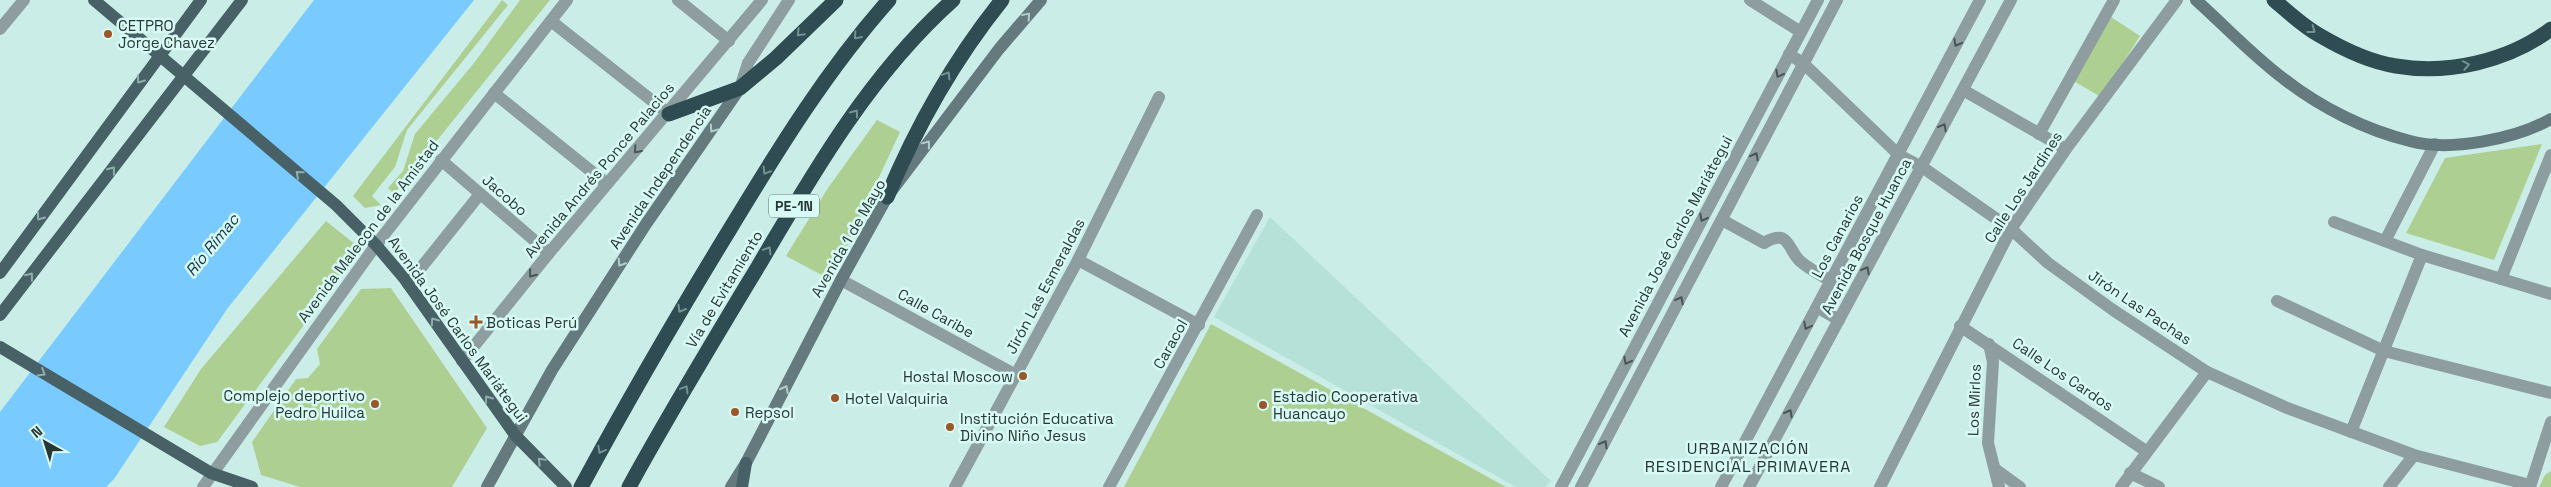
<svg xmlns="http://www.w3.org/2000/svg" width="2551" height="487" font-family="'Space Grotesk',sans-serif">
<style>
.built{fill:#b5e1d9}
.green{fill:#aecf92}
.water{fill:#78caff}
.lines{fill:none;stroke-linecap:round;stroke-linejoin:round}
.minor{stroke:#8e9d9f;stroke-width:12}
.tertiary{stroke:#8e9d9f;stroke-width:12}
.secondary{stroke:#657a7e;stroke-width:12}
.primary{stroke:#476166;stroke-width:12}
.motorway{stroke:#2e4c52;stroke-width:15}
.oneway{stroke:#afcdcb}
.oneway2{stroke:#729293}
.oneway3{stroke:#475655}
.oneway4{stroke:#8faeae}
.poi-dot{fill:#9b562a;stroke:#d7faf5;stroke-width:2}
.labels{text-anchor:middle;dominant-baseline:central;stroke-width:5;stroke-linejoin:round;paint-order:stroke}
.shield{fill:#d7faf5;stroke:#5d726f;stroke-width:1}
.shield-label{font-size:14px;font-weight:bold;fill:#293735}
.poi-label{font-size:15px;fill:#293735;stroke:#d7faf5;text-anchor:start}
.street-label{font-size:15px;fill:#293735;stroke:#d7faf5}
.water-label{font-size:16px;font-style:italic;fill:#12364c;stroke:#d7faf5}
.neighbourhood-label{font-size:16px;letter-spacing:1px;fill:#293735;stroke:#d7faf5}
</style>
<rect width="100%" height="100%" fill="#caede7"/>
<path class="built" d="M1270 217 1551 481 1545 487H1516L1214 317Z"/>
<g class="green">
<path d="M502 0 508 5 407 130 395 167 372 196 381 205 365 208 353 196Z"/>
<path d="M520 0H550L394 194 388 188 403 171 415 134 474 63Z"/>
<path d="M2111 17 2140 36 2101 97 2072 80Z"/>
<path d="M877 120 900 132 831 280 786 256 828 188Z"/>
<path d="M2542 144 2494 260 2406 233 2445 158Z"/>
<path d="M326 221 356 245V255L217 442 200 446 164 427 201 369Z"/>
<path d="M391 288 487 428 452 487H300L261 475 252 442 296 379 308 378 320 364 317 349 361 289Z"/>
<path d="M1211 324 1506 487H1124Z"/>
<path d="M2551 471V487H2539L2545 475Z"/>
</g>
<path class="water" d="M314 0H474L227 309 114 479 106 487H0V412Z"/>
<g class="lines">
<g class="minor">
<path d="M678 0 729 41"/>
<path d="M1750 0 1801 32"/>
<path d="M551 21 669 114"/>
<path d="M0 29 24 0"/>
<path d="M1789 54 1804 64 1899 155 1922 167 2011 229 2048 263 2113 310 2207 372 2287 408 2414 455 2530 485"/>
<path d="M1963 90 2066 149"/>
<path d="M494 93 607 184"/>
<path d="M2039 134 2114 0"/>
<path d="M441 160 549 253"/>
<path d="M1722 220 1764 243C1790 228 1787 249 1800 261 1809 269 1821 275 1831 281"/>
<path d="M2334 222 2422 255 2551 294"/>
<path d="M2385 241 2435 144"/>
<path d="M1078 260 1199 325"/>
<path d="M2501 279 2551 155"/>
<path d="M841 280 1016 375"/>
<path d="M408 284 480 194"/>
<path d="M2277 301 2384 351 2551 393"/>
<path d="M1817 307 1839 320"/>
<path d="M1960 326 2146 451"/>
<path d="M1989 344 1993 362 1988 443 1999 487"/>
<path d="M2351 432 2422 255"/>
<path d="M1995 469 2020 487"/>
<path d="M2130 473 2159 487"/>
<path d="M203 487 376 245 567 0"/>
<path d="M955 487 1078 260 1159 97"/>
<path d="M1109 487 1257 215"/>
<path d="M1561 487 1818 0"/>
<path d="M1581 487 1837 0"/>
<path d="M1721 487 1980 0"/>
<path d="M1749 487 2011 0"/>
<path d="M1880 487 2011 229 2066 149 2177 0"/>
<path d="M2121 487 2207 372"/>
<path d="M2389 487 2414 455"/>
<path d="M2530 487 2551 422"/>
</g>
<g class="tertiary">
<path d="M740 88 748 63 789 0"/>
<path d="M462 361 549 253 762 0"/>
</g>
<g class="secondary">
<path d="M2196 0C2225 26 2253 56 2284 79 2321 108 2366 130 2410 141 2450 152 2515 139 2551 119"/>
<path d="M487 487 552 370 646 224 740 88"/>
<path d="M731 487 746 463 841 280 887 197 999 49 1041 0"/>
</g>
<g class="primary">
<path d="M94 0 336 205 376 245 404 278 515 435 566 487"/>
<path d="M0 273 201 0"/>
<path d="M0 315 242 0"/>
<path d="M0 347 211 473 252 487"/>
<path d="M742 487 746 463"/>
</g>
<g class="motorway">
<path d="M2274 0C2288 12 2303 26 2319 35 2341 48 2370 62 2396 66 2448 75 2509 61 2551 29"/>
<path d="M669 114 740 88 776 58 836 0"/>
<path d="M887 197C917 125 953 61 1002 0"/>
<path d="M581 487C628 400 678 314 730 229 779 148 827 70 889 0"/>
<path d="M629 487C670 412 715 338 759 265 814 171 871 73 953 0"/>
</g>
</g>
<defs><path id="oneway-chevron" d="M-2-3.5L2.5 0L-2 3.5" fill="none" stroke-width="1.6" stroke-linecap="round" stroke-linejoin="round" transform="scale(1.25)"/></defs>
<g class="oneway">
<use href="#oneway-chevron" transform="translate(1027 16) rotate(-49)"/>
<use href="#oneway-chevron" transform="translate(713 129) rotate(125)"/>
<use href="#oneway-chevron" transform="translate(927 144) rotate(-53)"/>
<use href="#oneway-chevron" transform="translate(621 263) rotate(123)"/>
<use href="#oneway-chevron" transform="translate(785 389) rotate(-63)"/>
</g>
<g class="oneway2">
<use href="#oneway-chevron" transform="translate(2312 30) rotate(37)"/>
<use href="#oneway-chevron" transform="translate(800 33) rotate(134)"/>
<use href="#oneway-chevron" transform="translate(857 36) rotate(131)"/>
<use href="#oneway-chevron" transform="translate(2466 65) rotate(-11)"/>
<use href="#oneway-chevron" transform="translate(947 75) rotate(-59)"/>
<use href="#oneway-chevron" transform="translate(855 113) rotate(-54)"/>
<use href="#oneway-chevron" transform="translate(766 171) rotate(122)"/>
<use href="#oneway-chevron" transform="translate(768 250) rotate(-59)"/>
<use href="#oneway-chevron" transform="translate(681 309) rotate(120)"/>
<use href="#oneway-chevron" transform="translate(685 389) rotate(-59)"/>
<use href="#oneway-chevron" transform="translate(601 450) rotate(119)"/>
</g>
<g class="oneway3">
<use href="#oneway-chevron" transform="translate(1957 43) rotate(118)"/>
<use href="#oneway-chevron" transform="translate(1779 74) rotate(118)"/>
<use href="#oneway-chevron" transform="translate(1943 127) rotate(-62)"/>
<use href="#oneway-chevron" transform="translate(637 150) rotate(131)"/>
<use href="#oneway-chevron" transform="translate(1755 156) rotate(-62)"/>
<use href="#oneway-chevron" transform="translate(1703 218) rotate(118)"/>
<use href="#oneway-chevron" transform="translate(1866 270) rotate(-62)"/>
<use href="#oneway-chevron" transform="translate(532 274) rotate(129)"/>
<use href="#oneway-chevron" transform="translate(1680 300) rotate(-62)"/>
<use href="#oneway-chevron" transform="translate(1807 326) rotate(118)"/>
<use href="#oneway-chevron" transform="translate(1627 361) rotate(118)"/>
<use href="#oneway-chevron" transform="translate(1789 413) rotate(-62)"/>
<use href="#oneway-chevron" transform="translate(1604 444) rotate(-61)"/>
</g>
<g class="oneway4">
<use href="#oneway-chevron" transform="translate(140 80) rotate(126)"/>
<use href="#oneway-chevron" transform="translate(112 170) rotate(-52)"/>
<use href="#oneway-chevron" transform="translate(299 174) rotate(-139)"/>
<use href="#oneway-chevron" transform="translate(40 217) rotate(126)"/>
<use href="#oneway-chevron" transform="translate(30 276) rotate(-52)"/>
<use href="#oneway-chevron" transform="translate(434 321) rotate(-125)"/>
<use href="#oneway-chevron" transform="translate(42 373) rotate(31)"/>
<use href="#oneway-chevron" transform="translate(488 399) rotate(-126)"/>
<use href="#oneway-chevron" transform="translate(541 461) rotate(-134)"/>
</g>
<g class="poi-dot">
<circle cx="108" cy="34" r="5"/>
<path d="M473.5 314.5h5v5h5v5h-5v5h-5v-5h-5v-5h5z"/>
<circle cx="1023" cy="376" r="5"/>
<circle cx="835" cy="398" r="5"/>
<circle cx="375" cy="404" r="5"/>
<circle cx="1263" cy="405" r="5"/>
<circle cx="735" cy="412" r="5"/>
<circle cx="950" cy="427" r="5"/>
</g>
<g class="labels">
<rect class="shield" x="769" y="194.5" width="50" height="23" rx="4"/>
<g class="shield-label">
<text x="794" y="206">PE-1N</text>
</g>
<g class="poi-label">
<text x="118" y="25">CETPRO<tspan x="118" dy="17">Jorge Chavez</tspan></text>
<text x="486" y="322">Boticas Perú</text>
<text x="1013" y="376" text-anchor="end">Hostal Moscow</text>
<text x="365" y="395" text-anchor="end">Complejo deportivo<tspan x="365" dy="17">Pedro Huilca</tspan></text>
<text x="1273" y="396">Estadio Cooperativa<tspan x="1273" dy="17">Huancayo</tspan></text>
<text x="845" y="398">Hotel Valquiria</text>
<text x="745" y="412">Repsol</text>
<text x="960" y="418">Institución Educativa<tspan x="960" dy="17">Divino Niño Jesus</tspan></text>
</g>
<g class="street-label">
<text transform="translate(599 170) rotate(-50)">Avenida Andrés Ponce Palacios</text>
<text transform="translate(660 177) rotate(-56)">Avenida Independencia</text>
<text transform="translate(2023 187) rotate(-57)">Calle Los Jardines</text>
<text transform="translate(505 195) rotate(41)">Jacobo</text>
<text transform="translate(368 231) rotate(-53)">Avenida Malecon de la Amistad</text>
<text transform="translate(1675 236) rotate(-62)">Avenida José Carlos Mariátegui</text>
<text transform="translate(1837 236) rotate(-62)">Los Canarios</text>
<text transform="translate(1866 236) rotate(-62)">Avenida Bosque Huanca</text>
<text transform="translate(848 238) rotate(-60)">Avenida 1 de Mayo</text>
<text transform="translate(1045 286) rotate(-62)">Jirón Las Esmeraldas</text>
<text transform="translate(724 289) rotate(-59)">Vía de Evitamiento</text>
<text transform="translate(2140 307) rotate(34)">Jirón Las Pachas</text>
<text transform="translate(936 313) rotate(29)">Calle Caribe</text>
<text transform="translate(458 329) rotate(54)">Avenida José Carlos Mariátegui</text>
<text transform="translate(1170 344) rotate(-61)">Caracol</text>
<text transform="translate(2063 374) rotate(34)">Calle Los Cardos</text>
<text transform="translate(1974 400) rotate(-88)">Los Mirlos</text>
</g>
<g class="water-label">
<text transform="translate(212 245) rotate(-51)">Río Rímac</text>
</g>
<g class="neighbourhood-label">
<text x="1748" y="448">URBANIZACIÓN<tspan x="1748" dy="18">RESIDENCIAL PRIMAVERA</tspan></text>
</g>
</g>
<g transform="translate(45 442) rotate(321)" stroke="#d7faf5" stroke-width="4" paint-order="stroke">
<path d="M0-4L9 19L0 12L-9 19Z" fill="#293735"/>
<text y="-8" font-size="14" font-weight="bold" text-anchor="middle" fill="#293735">N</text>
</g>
</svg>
